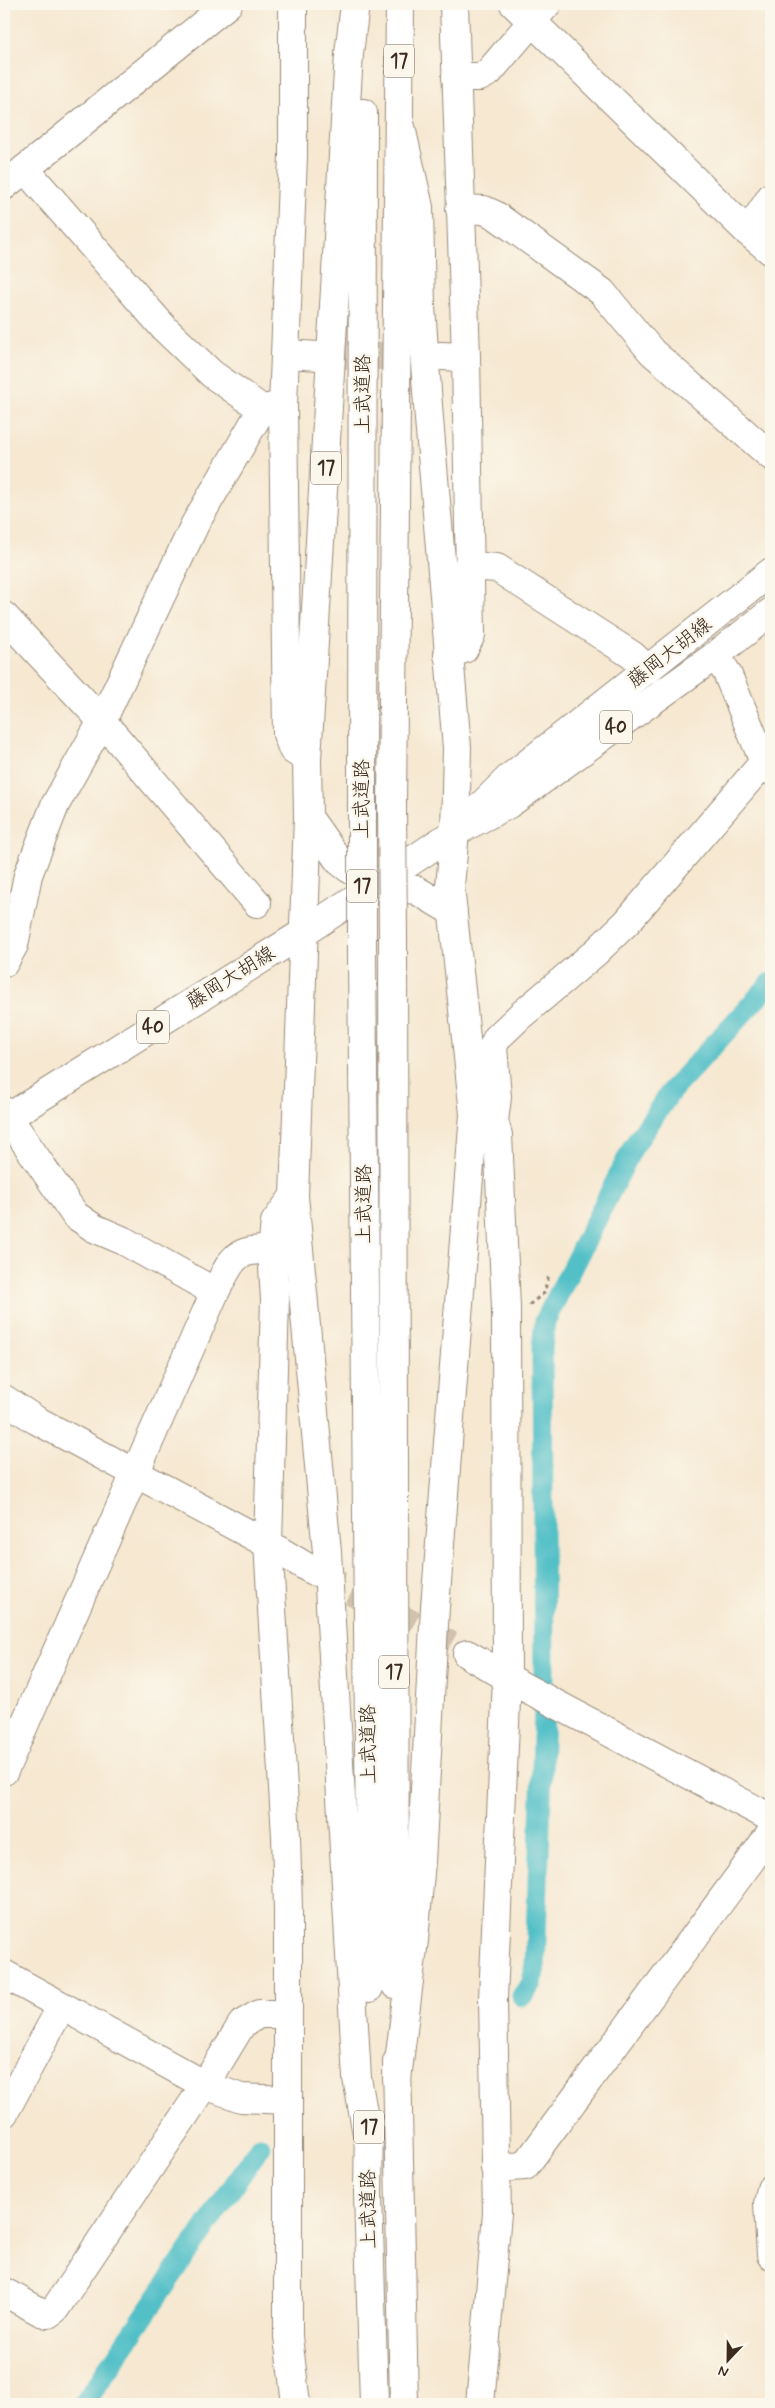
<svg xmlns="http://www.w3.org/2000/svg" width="775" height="2408" font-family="Mynerve,'Klee One',sans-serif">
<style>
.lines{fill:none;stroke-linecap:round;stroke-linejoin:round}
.canal{stroke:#52c0c7;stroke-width:21}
.minor-tunnel{stroke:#d1c2ad;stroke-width:28;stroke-dasharray:28 14;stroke-linecap:butt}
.minor-casing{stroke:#988978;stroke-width:30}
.major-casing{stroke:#988978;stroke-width:30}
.highway-casing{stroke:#988978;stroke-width:30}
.path{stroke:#988978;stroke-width:3;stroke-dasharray:4 4;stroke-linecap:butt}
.minor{stroke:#fff;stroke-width:28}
.major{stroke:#fff;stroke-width:28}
.highway{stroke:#fff;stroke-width:28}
.highway-bridge-casing{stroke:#988978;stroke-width:30;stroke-linecap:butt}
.highway-bridge{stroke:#fff;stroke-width:28}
.labels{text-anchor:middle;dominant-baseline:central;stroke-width:5;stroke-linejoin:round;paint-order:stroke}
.shield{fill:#fbf7ec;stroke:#75685c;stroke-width:1}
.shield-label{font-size:19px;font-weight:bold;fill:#3b2a1e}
.street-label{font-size:20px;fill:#3b2a1e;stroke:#fbf7ec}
</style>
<rect width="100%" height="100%" fill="#fbf7ec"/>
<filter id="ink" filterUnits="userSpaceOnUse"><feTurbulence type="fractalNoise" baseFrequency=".02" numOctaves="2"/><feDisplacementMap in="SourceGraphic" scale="10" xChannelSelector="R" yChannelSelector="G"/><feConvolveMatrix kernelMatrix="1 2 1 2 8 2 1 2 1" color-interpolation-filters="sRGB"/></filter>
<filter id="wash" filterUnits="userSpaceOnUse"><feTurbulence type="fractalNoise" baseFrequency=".0096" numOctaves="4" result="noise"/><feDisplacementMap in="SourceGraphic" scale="20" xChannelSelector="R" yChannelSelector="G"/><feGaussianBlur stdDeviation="1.12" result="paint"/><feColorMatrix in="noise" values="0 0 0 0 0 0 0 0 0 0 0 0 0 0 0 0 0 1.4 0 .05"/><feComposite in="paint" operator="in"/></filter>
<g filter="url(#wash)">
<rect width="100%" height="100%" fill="#f6e8d1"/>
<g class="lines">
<g class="canal">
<path d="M544 1678 542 1348 545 1321 633 1147 672 1090 771 983"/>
<path d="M522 1996 532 1983 535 1966 544 1712"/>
<path d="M84 2404 260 2147"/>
</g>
</g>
</g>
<g filter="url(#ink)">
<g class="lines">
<g class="minor-tunnel">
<path d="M319 356H441"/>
<path d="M315 1572 467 1654"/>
</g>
<defs>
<g id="minor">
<path d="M293 4V156L283 405 287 734 293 750 307 759"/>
<path d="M514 4 748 232 771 251"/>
<path d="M456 77H480L489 72 547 4"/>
<path d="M25 169 165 329 212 374 262 409 279 406"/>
<path d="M4 186 228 4"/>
<path d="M460 209 484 210 495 215 602 292 652 352 771 456"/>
<path d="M748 232 771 197"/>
<path d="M286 354 319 356"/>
<path d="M441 356 466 357"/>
<path d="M468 566 497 568 632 655 648 670"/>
<path d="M4 616 102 721 257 903"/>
<path d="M448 655 464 649 471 635 466 357 454 4"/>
<path d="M716 655 727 673 764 762 771 771"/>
<path d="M4 963 14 945 28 875 55 805 102 721 195 524 262 409"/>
<path d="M4 1111 75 1215 94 1228 124 1241 215 1292"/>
<path d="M474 1114 494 1121 498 1135 506 1307 507 1678 493 1999 497 2214 480 2404"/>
<path d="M494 1121 497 1097 493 1047 497 1038 520 1016 596 952 627 922 764 762"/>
<path d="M294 1196 275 1222 272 1250 275 1300 268 1544 286 1836 288 1909V2337L296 2404"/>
<path d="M4 1399 36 1420 268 1544 315 1572"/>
<path d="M467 1654 524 1687 771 1818"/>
<path d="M4 1771 215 1292C233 1259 232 1249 272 1250"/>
<path d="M4 1974 205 2085 241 2098 287 2100"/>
<path d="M4 2113 61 2007"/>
<path d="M495 2168 525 2166 771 1833"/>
<path d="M771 2189 768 2204 771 2255"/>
<path d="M4 2292 41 2312 48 2314 55 2309 205 2085 242 2024 259 2014H287"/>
</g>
<g id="major">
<path d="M477 810 509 778 771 572"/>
<path d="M4 1120 303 933 455 832 509 804 716 655 771 612"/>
</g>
<g id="highway">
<path d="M355 4 349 54 307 759 308 817 294 1196 327 1552 357 2078 368 2140"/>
<path d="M392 803 400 4"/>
<path d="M308 817 339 861 348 868 377 885 416 890 453 912"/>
<path d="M362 817 363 113"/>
<path d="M393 940 395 1984"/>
<path d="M362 955 370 1849 369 1988"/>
<path d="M397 2062 404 2404"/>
<path d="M397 2079 414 1940 421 1862 435 1607 474 1114 450 886 455 832 457 748 429 419 421 307 419 207 399 118"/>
<path d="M369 2123 368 2192 374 2404"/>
</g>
</defs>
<use href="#minor" class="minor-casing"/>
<use href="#major" class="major-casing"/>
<use href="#highway" class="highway-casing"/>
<path class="path" d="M529 1305 544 1293 549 1275"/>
<use href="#minor" class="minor"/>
<use href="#major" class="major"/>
<use href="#highway" class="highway"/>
<defs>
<g id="highway-bridge">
<path d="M392 803 393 940"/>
<path d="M362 955V817"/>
</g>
</defs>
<use href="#highway-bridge" class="highway-bridge-casing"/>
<use href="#highway-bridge" class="highway-bridge"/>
</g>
</g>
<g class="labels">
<g class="shield">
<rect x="384" y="44.5" width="30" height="33" rx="4"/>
<rect x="311" y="451.5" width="30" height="33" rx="4"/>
<rect x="600" y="710.5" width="32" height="33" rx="4"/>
<rect x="347" y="869.5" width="30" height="33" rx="4"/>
<rect x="137" y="1010.5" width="32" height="33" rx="4"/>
<rect x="379" y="1655.5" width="30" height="33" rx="4"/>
<rect x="354" y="2110.5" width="30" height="33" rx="4"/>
</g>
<g class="shield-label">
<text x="399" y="61">17</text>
<text x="326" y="468">17</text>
<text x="616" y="727">40</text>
<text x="362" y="886">17</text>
<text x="153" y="1027">40</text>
<text x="394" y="1672">17</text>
<text x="369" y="2127">17</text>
</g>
<g class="street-label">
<text transform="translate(363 394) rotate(-90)">上武道路</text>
<text transform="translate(670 653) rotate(-38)">藤岡大胡線</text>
<text transform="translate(362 799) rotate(-90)">上武道路</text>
<text transform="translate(231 978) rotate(-32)">藤岡大胡線</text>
<text transform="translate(364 1204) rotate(-90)">上武道路</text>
<text transform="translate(369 1744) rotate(-91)">上武道路</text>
<text transform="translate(369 2209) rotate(-91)">上武道路</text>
</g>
</g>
<rect width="775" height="2408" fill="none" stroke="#fbf7ec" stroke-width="20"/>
<g transform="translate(728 2360) rotate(202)" stroke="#fbf7ec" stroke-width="4" paint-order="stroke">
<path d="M0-4L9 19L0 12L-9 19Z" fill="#3b2a1e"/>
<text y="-8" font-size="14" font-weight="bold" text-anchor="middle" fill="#3b2a1e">N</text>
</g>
</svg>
